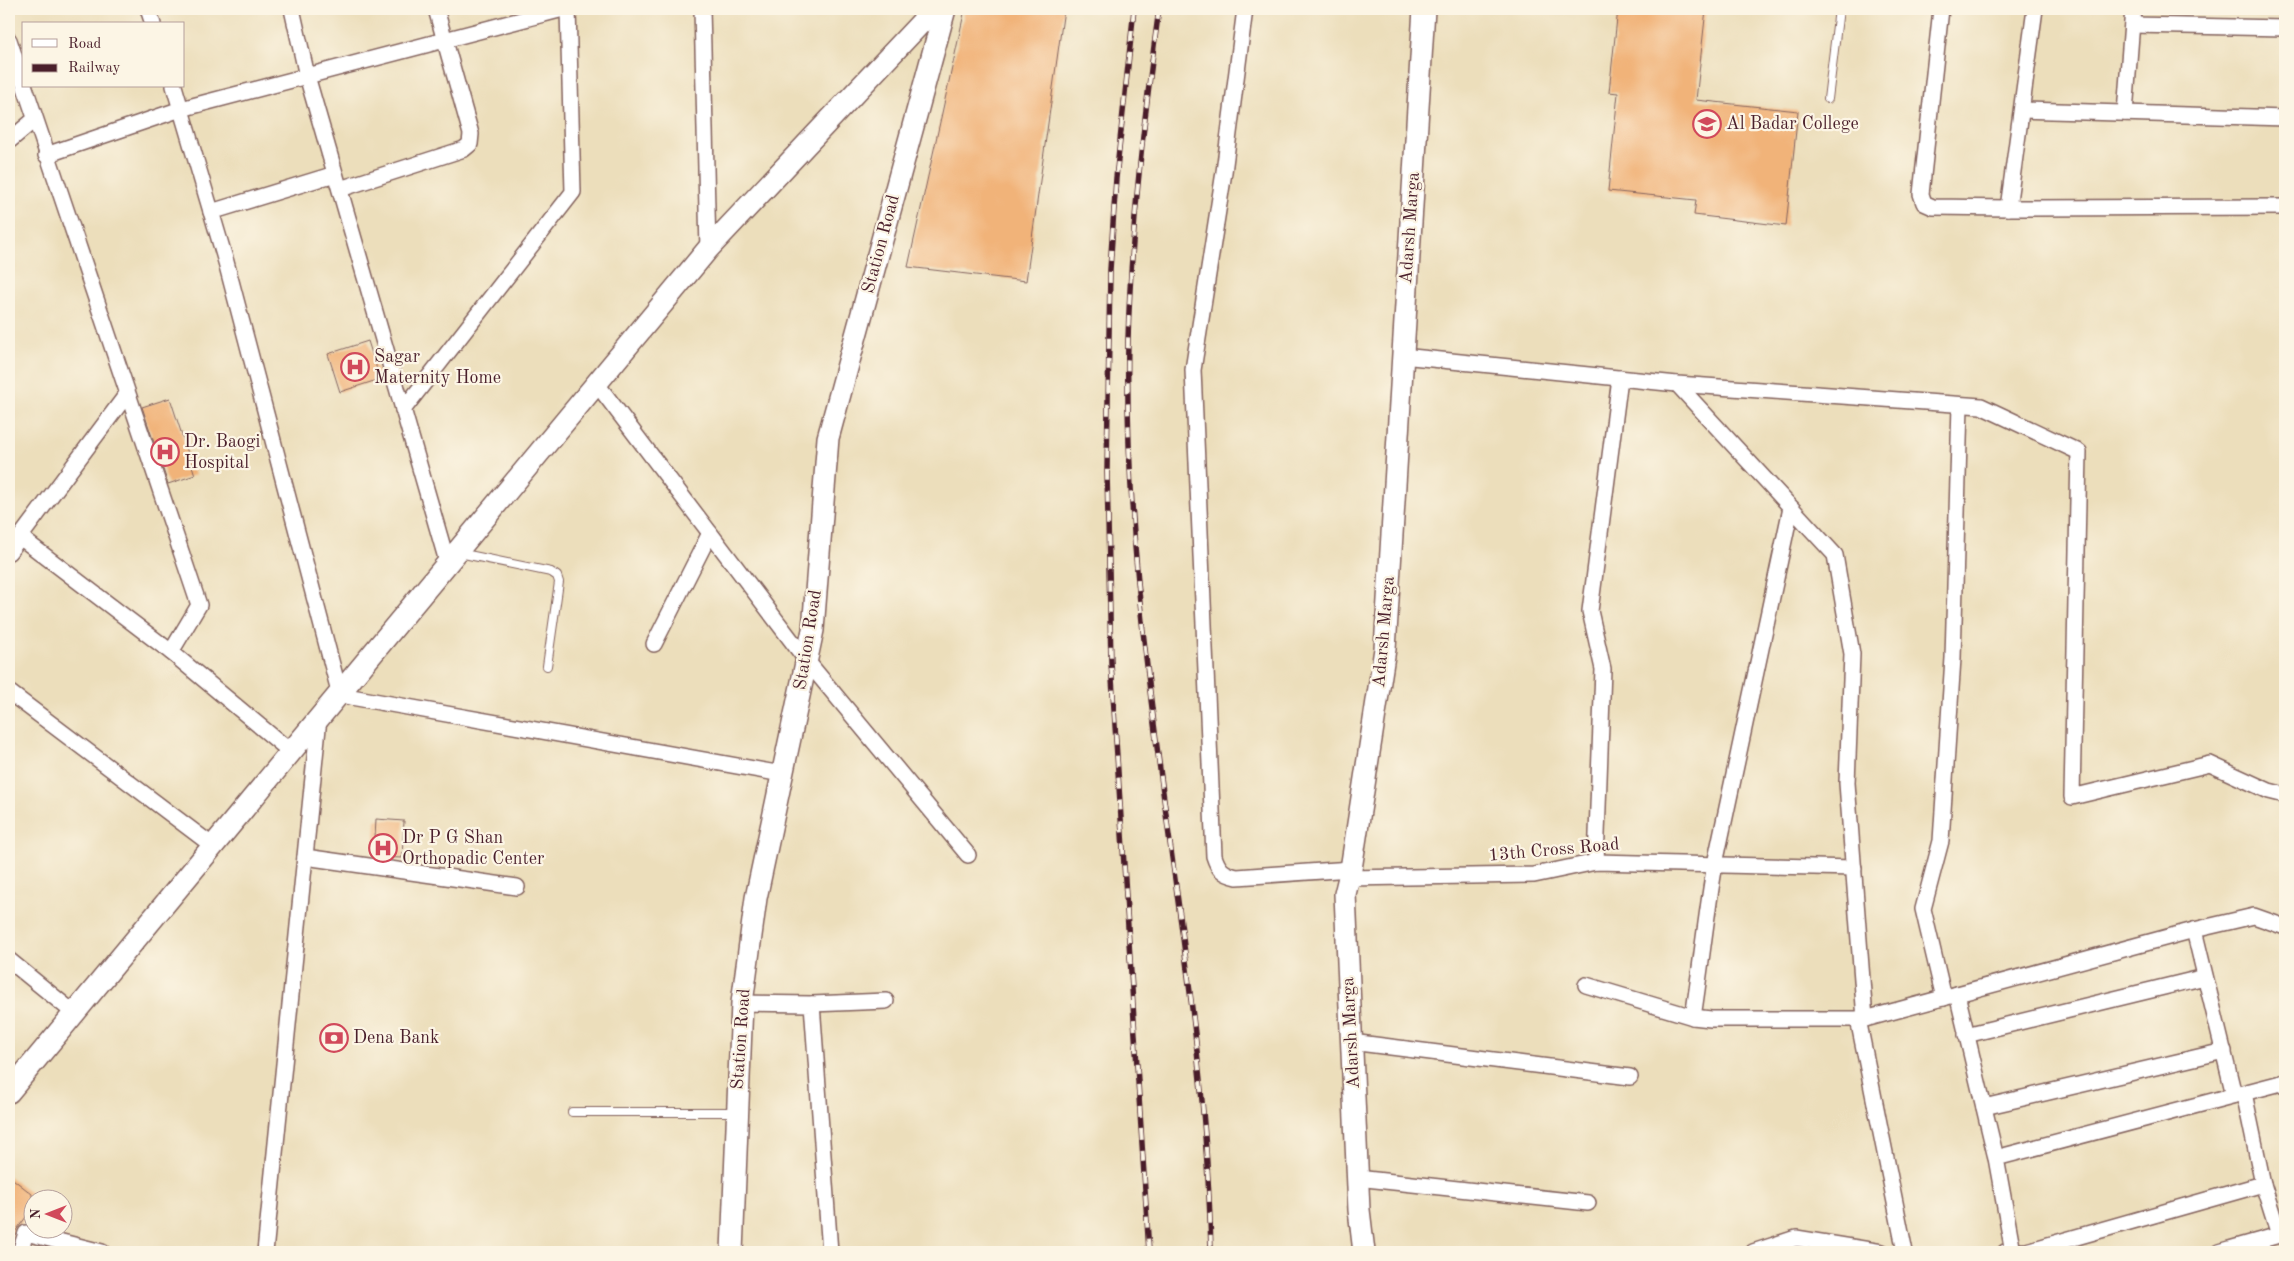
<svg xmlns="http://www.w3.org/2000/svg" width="2294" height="1261" font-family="'Old Standard TT',serif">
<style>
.building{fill:#f1b379}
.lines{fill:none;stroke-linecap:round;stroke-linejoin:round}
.lane-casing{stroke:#83625d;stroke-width:10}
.street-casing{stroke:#83625d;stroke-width:18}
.secondary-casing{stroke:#83625d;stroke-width:24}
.lane{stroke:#fff;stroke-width:8}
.street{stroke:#fff;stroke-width:15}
.secondary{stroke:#fff;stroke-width:21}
.rail-casing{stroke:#4a1f2b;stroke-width:5.5}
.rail{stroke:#fcf5e5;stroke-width:4;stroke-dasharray:11;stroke-linecap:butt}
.labels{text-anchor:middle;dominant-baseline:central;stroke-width:4.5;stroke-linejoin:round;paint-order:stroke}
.poi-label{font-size:18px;fill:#4a1f2b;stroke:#fcf5e5;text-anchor:start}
.street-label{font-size:18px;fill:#4a1f2b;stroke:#fcf5e5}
</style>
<rect width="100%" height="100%" fill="#fcf5e5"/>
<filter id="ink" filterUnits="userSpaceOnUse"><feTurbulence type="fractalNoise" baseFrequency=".02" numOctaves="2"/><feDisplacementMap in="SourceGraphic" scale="10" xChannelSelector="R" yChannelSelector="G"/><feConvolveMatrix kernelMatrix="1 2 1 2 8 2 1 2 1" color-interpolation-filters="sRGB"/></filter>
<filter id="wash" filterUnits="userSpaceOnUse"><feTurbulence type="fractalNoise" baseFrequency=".0096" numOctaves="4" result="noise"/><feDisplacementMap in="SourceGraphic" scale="20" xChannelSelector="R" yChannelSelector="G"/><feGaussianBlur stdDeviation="1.12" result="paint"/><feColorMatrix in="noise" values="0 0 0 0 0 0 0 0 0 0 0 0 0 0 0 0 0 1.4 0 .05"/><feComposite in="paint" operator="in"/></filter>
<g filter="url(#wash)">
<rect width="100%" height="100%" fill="#ecdebb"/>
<g id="blocks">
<g class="building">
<path d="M965 9H1064L1026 281 908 267Z"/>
<path d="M1618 9H1706L1696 100 1798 111 1786 226 1694 215 1696 200 1608 191 1618 93 1609 92Z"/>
<path d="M368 341 380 379 340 392 328 354Z"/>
<path d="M170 398 195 475 168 484 142 407Z"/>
<path d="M376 819 404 821 402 858 374 857Z"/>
<path d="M9 1176 32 1194V1209L9 1240Z"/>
</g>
</g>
</g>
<g filter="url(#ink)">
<use href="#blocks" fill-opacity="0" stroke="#83625d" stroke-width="1"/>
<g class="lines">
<defs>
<g id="lane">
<path d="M1828 99 1839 9"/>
<path d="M459 553 551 572 557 576 559 582 547 666"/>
<path d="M572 1112H735"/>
</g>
<g id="street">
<path d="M148 9 153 24"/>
<path d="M292 9 307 76 448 565"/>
<path d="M702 9 708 249"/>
<path d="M1245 9 1224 172 1193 370 1214 856C1218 869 1223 874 1237 877L1351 869"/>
<path d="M1941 9 1921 194 1924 203 1933 207 2008 208"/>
<path d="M2035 9 2008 208 2285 207"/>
<path d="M2132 25 2285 28"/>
<path d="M9 40 199 605 171 652 291 752"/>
<path d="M174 86 226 262 340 695 782 774"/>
<path d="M2022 110 2285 118"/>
<path d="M2125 113 2133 9"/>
<path d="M9 141 34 120"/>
<path d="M46 155 181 109 563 9"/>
<path d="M340 189 464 149 470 144 471 134 436 9"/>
<path d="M211 212 335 174"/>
<path d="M1402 356 1677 384 1835 555 1852 654 1847 783 1865 1019 2194 930 2254 916 2285 927"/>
<path d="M597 384 807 661 968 855"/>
<path d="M1677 384 1981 406 2079 452 2072 797 2210 764 2269 791 2285 795"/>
<path d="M403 410 573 192 568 9"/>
<path d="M20 537 171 652"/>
<path d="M9 552 127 394"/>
<path d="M654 644 710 533"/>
<path d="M9 692 213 846"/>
<path d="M305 857 517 887"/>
<path d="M1596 862 1603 669 1590 611 1620 378"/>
<path d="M1347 878 1534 875 1596 862 1854 868"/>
<path d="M2194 930 2234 1095"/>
<path d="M9 960 74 1013"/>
<path d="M1586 985 1693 1017 1711 1019H1865"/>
<path d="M1957 994 1996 1158"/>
<path d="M1944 998 1923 909 1941 841 1953 658 1960 405"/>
<path d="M742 1003 812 1004 830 1252"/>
<path d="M812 1004 886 1001"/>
<path d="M1693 1017C1701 966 1706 915 1715 864L1791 508"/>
<path d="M1858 1019 1905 1252"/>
<path d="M1966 1035 2205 977"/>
<path d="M1351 1042 1630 1077"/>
<path d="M2244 1093 2263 1184"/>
<path d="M1984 1107 2224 1051"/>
<path d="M1357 1178 1588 1203"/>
<path d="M20 1252 26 1233 102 1252"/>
<path d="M265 1252 319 718"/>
<path d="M1753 1252 1796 1238 1882 1252"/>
<path d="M2005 1252 2027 1251 2263 1184 2279 1235 2285 1232"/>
<path d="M2013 1252 1996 1158 2285 1082"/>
<path d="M2219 1252 2279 1235"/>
</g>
<g id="secondary">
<path d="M9 1092 708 249 934 9"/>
<path d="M732 1252 742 1003 756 898 813 630 828 438 945 9"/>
<path d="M1364 1252 1359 1210 1345 894 1351 869 1385 649 1424 9"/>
</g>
</defs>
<use href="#lane" class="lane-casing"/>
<use href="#street" class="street-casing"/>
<use href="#secondary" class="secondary-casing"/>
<use href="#lane" class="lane"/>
<use href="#street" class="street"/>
<use href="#secondary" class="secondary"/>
<defs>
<g id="rail">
<path d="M1134 9 1116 178 1110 270 1107 471 1111 663 1149 1252"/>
<path d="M1159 9C1144 118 1131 229 1128 340 1126 448 1134 558 1147 666 1169 861 1207 1055 1211 1252"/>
</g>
</defs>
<use href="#rail" class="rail-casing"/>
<use href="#rail" class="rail"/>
</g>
</g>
<defs>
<symbol id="university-ring" viewBox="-11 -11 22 22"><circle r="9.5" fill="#fcf5e5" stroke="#d1495b" stroke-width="1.5"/><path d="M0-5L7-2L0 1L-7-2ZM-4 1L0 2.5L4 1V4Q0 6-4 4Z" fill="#d1495b"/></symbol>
<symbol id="hospital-ring" viewBox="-11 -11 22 22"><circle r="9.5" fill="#fcf5e5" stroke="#d1495b" stroke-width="1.5"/><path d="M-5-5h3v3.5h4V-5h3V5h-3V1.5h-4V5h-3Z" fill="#d1495b"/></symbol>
<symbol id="bank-ring" viewBox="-11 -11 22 22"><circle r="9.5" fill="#fcf5e5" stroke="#d1495b" stroke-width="1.5"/><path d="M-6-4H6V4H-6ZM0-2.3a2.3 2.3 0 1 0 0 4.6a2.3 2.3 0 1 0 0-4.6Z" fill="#d1495b"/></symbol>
</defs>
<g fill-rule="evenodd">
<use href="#university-ring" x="1691" y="108" width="32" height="32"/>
<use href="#hospital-ring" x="339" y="351" width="32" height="32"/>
<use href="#hospital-ring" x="149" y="436" width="32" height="32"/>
<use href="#hospital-ring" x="367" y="832" width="32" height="32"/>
<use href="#bank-ring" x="318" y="1022" width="32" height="32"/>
</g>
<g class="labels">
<g class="poi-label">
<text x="1726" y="124">Al Badar College</text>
<text x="374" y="357">Sagar<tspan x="374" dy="21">Maternity Home</tspan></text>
<text x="184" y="442">Dr. Baogi<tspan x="184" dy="21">Hospital</tspan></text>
<text x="402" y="838">Dr P G Shan<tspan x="402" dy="21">Orthopadic Center</tspan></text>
<text x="353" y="1038">Dena Bank</text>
</g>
<g class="street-label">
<text transform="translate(1410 228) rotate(-86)">Adarsh Marga</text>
<text transform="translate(881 244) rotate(-75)">Station Road</text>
<text transform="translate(1384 632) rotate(-85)">Adarsh Marga</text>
<text transform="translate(808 640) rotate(-81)">Station Road</text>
<text transform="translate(1554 850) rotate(-5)">13th Cross Road</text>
<text transform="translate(1351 1033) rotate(-93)">Adarsh Marga</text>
<text transform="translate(741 1039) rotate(-86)">Station Road</text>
</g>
</g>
<rect width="2294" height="1261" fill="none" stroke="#fcf5e5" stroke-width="30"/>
<rect x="22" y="22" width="162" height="65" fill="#fcf5e5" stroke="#b59f9b"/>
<rect x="32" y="39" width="25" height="8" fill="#ffffff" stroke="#b59f9b"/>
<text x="68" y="48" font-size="15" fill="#4a1f2b">Road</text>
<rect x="32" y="64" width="25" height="8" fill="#4a1f2b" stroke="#b59f9b"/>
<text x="68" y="72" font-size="15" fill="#4a1f2b">Railway</text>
<g transform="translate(48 1214) rotate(270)"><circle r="24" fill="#fcf5e5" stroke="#b59f9b"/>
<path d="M0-4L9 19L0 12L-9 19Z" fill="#d1495b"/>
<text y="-8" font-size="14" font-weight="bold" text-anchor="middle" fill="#4a1f2b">N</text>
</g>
</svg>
